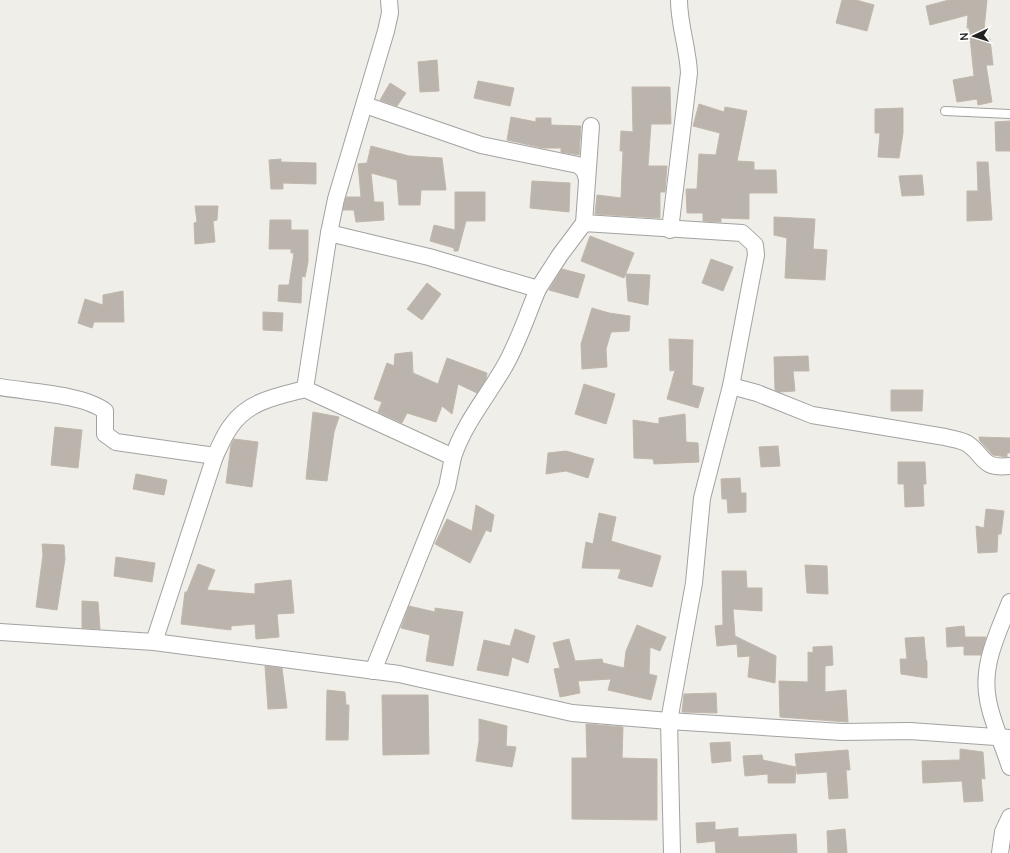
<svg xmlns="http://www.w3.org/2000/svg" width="1010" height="853" font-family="Manrope,sans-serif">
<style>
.building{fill:#bab4ad;stroke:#c1b7ab}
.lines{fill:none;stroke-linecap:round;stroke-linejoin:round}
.lane-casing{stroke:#a2a2a2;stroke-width:10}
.street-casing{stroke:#a2a2a2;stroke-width:18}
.lane{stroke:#fff;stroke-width:8}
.street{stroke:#fff;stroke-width:16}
</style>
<rect width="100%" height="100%" fill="#f0eee8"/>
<g class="building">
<path d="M842 0H856L874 5 867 31 836 23Z"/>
<path d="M949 0H987L983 39H990L993 65H986L992 102 978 105 977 99 957 102 953 80 974 76 969 28H967L968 15 930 25 926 6Z"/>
<path d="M437 60 439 91 420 92 418 62Z"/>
<path d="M478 81 514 88 510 106 474 98Z"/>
<path d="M390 83 406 93 397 106 380 100Z"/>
<path d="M632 87H670L671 124H651L648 166H667L665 192H660V218L595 214 597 195 621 198 623 151H620L621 131 633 132Z"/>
<path d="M699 104 724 112 725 107 747 111 737 161 754 162V170H776L777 193H749V219L721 218V222L703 221V213H687L686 189H697L699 154 716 155 720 133 693 126Z"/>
<path d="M903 108V133L899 158 878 157 880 133H875V109Z"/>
<path d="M511 117 536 122V118H551V125L581 126 579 155 561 152V148H543L507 140Z"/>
<path d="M1010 121V151H996L995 122Z"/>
<path d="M371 146 409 156 442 158 446 190H421L420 205H399L397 180 371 173 374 202H383L384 220 356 222 354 210H343L346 197H361L358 164 367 163Z"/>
<path d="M281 159V162L316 163V184L283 183V189H271L269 160Z"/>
<path d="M977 162H988L992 220 967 221V191H978Z"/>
<path d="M922 175 924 195 902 196 899 176Z"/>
<path d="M532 181 570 183 569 212 530 208Z"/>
<path d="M455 192H485V221H466L458 251H454V248L430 241 434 225 455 230Z"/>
<path d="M195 206H218L217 220 213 221 215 242 195 244 194 223 197 222Z"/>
<path d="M774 217 815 219 813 249 827 250 825 280 785 278 787 238 774 235Z"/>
<path d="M270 220H291V230H308V262L305 277 302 276 301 303 278 301 279 285H289L294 253H291V249H269Z"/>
<path d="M590 236 634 253 624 278 581 261Z"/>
<path d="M711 259 733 267 723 291 702 283Z"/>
<path d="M562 269 585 275 578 298 549 290Z"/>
<path d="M626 274 650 275 648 305 628 301Z"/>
<path d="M427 283 441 294 422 320 407 309Z"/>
<path d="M123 291 124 322H94L92 328 78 323 85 299 103 305V295Z"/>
<path d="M592 308 609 313 630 316 629 331 611 332 606 349 607 367 582 369 581 344Z"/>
<path d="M263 312 283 313 282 331 263 330Z"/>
<path d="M669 339 693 340 692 385 704 388 698 408 667 399 675 370 670 371Z"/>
<path d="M412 352 413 373 438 384 447 358 487 373 486 379 477 393 458 384 452 414 442 406 436 422 407 413 402 423 378 412 382 402 374 399 387 363 394 366 395 354Z"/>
<path d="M808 356 809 371H793L795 391 779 392 775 390 774 357Z"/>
<path d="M584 384 615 394 606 424 575 414Z"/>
<path d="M891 390H923L922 411H891Z"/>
<path d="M313 412 339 417 334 432 327 481 306 479Z"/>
<path d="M685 414 686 442 698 443 699 462 654 464 653 459 634 458 633 420 659 424V418Z"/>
<path d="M55 427 82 430 78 468 51 465Z"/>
<path d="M979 437 1010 438V453H1007V457L993 455 980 441Z"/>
<path d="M234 439 258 442 252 487 226 483 231 445Z"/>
<path d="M778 446 780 466 761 467 759 447Z"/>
<path d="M566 451 594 459 588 478 566 471 546 474 548 453Z"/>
<path d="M898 462H925L926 484H923L924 506 905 507 904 484H898Z"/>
<path d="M136 474 167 480 164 495 133 489Z"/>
<path d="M740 478 741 493H746V512L728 513 727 499H722L721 479Z"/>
<path d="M476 505 494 515 491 532 486 530 470 563 435 544 447 519 472 531Z"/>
<path d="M986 509 1004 511 1001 534H998L997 552 978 553 976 526 984 528Z"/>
<path d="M599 513 616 517 611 541 661 556 652 587 618 578 621 569 582 568 586 542 593 544Z"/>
<path d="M42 544 64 545 65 559 57 610 36 607 43 555Z"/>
<path d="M116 557 155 563 152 582 114 576Z"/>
<path d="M198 564 215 570 207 590 255 594V584L291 580 294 613 277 614 279 637 256 639 255 624 231 626V630L181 624 185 592H187Z"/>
<path d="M805 565 827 566 828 594 807 593Z"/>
<path d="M722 571H746L747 588H762V611L733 609 735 636 776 656 775 683 748 677 750 656 738 657 737 644 717 646 715 626 723 625Z"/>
<path d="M82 601 98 602 100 629 82 628Z"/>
<path d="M409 606 435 612V608L463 612 453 666 426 661 430 635 401 628Z"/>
<path d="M637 625 666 637 660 651 650 647 649 674 657 676 651 700 608 690 611 679 578 681 580 693 560 697 554 669 560 668 553 643 569 639 575 661 602 659 603 663 624 668 626 651Z"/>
<path d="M964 626 965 637H986L981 655H964V646L947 647 946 628Z"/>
<path d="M515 629 535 636 528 663 512 657 508 676 477 670 484 640 510 646Z"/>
<path d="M924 637 926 660 927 661V678L901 674 900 659H907L905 638Z"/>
<path d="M832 646 833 665 825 666V692L846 690 848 722 780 717 779 681 808 682V652L813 653V647Z"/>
<path d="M265 666 282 668 287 708 268 709Z"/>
<path d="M327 690 345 692 346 705H349L348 740H326Z"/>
<path d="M716 693 717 713 682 712 684 694Z"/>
<path d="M382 695H428L429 754 383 755Z"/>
<path d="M479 719 507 726 506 746 516 747 512 767 476 761 479 741Z"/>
<path d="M586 724 623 727 622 758 657 759V820L572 819V758H587Z"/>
<path d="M730 742 731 761 712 763 710 743Z"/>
<path d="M960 749 983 752 985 779 981 778 983 801 964 802 962 781 923 783 922 761 960 760Z"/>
<path d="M848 750 850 770H846L848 798 829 799 827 772 797 774 795 754Z"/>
<path d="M762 755 763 760 796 767 795 783H768V774L745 776 743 756Z"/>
<path d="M715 822V830L738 828V837L796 834 797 853H716L715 841 697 843 696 823Z"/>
<path d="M845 829 847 853H828L827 831Z"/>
</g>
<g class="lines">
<defs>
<path id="lane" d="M945 111 1010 114"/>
<g id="street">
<path d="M365 105 481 145 578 165 584 170 587 179"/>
<path d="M584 223 591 126"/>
<path d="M670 230 689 73C688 48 679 25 679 0"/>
<path d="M329 233 336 199 386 31 390 13 389 0"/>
<path d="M731 386 757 393 812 415 945 437C952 439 962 440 968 444 986 457 981 469 1010 466"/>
<path d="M0 387C28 392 83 394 105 411V434L116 442 215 456 154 642"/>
<path d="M305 389 329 233 429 257 538 289 560 255 584 223 742 233 755 245 756 255 731 386 702 498 694 583 669 721 672 853"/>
<path d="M215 456C220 446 224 435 231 426 248 401 278 396 305 389L453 457 447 487 373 671"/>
<path d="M453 457C464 424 486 398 503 369 518 344 527 315 538 289"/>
<path d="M1010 602C998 633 981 665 988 700 992 723 1003 744 1010 767"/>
<path d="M0 632 154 642 399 674 572 713 669 721 842 732 910 731 1010 738"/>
<path d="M1000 853 1003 832 1010 817"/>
</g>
</defs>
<use href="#lane" class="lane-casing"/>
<use href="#street" class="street-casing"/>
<use href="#lane" class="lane"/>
<use href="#street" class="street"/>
</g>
<g transform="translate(974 36) rotate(266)" stroke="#ffffff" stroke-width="3" paint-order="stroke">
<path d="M0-3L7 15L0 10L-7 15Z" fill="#212121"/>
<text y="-6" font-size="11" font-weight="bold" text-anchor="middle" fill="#212121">N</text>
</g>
</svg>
